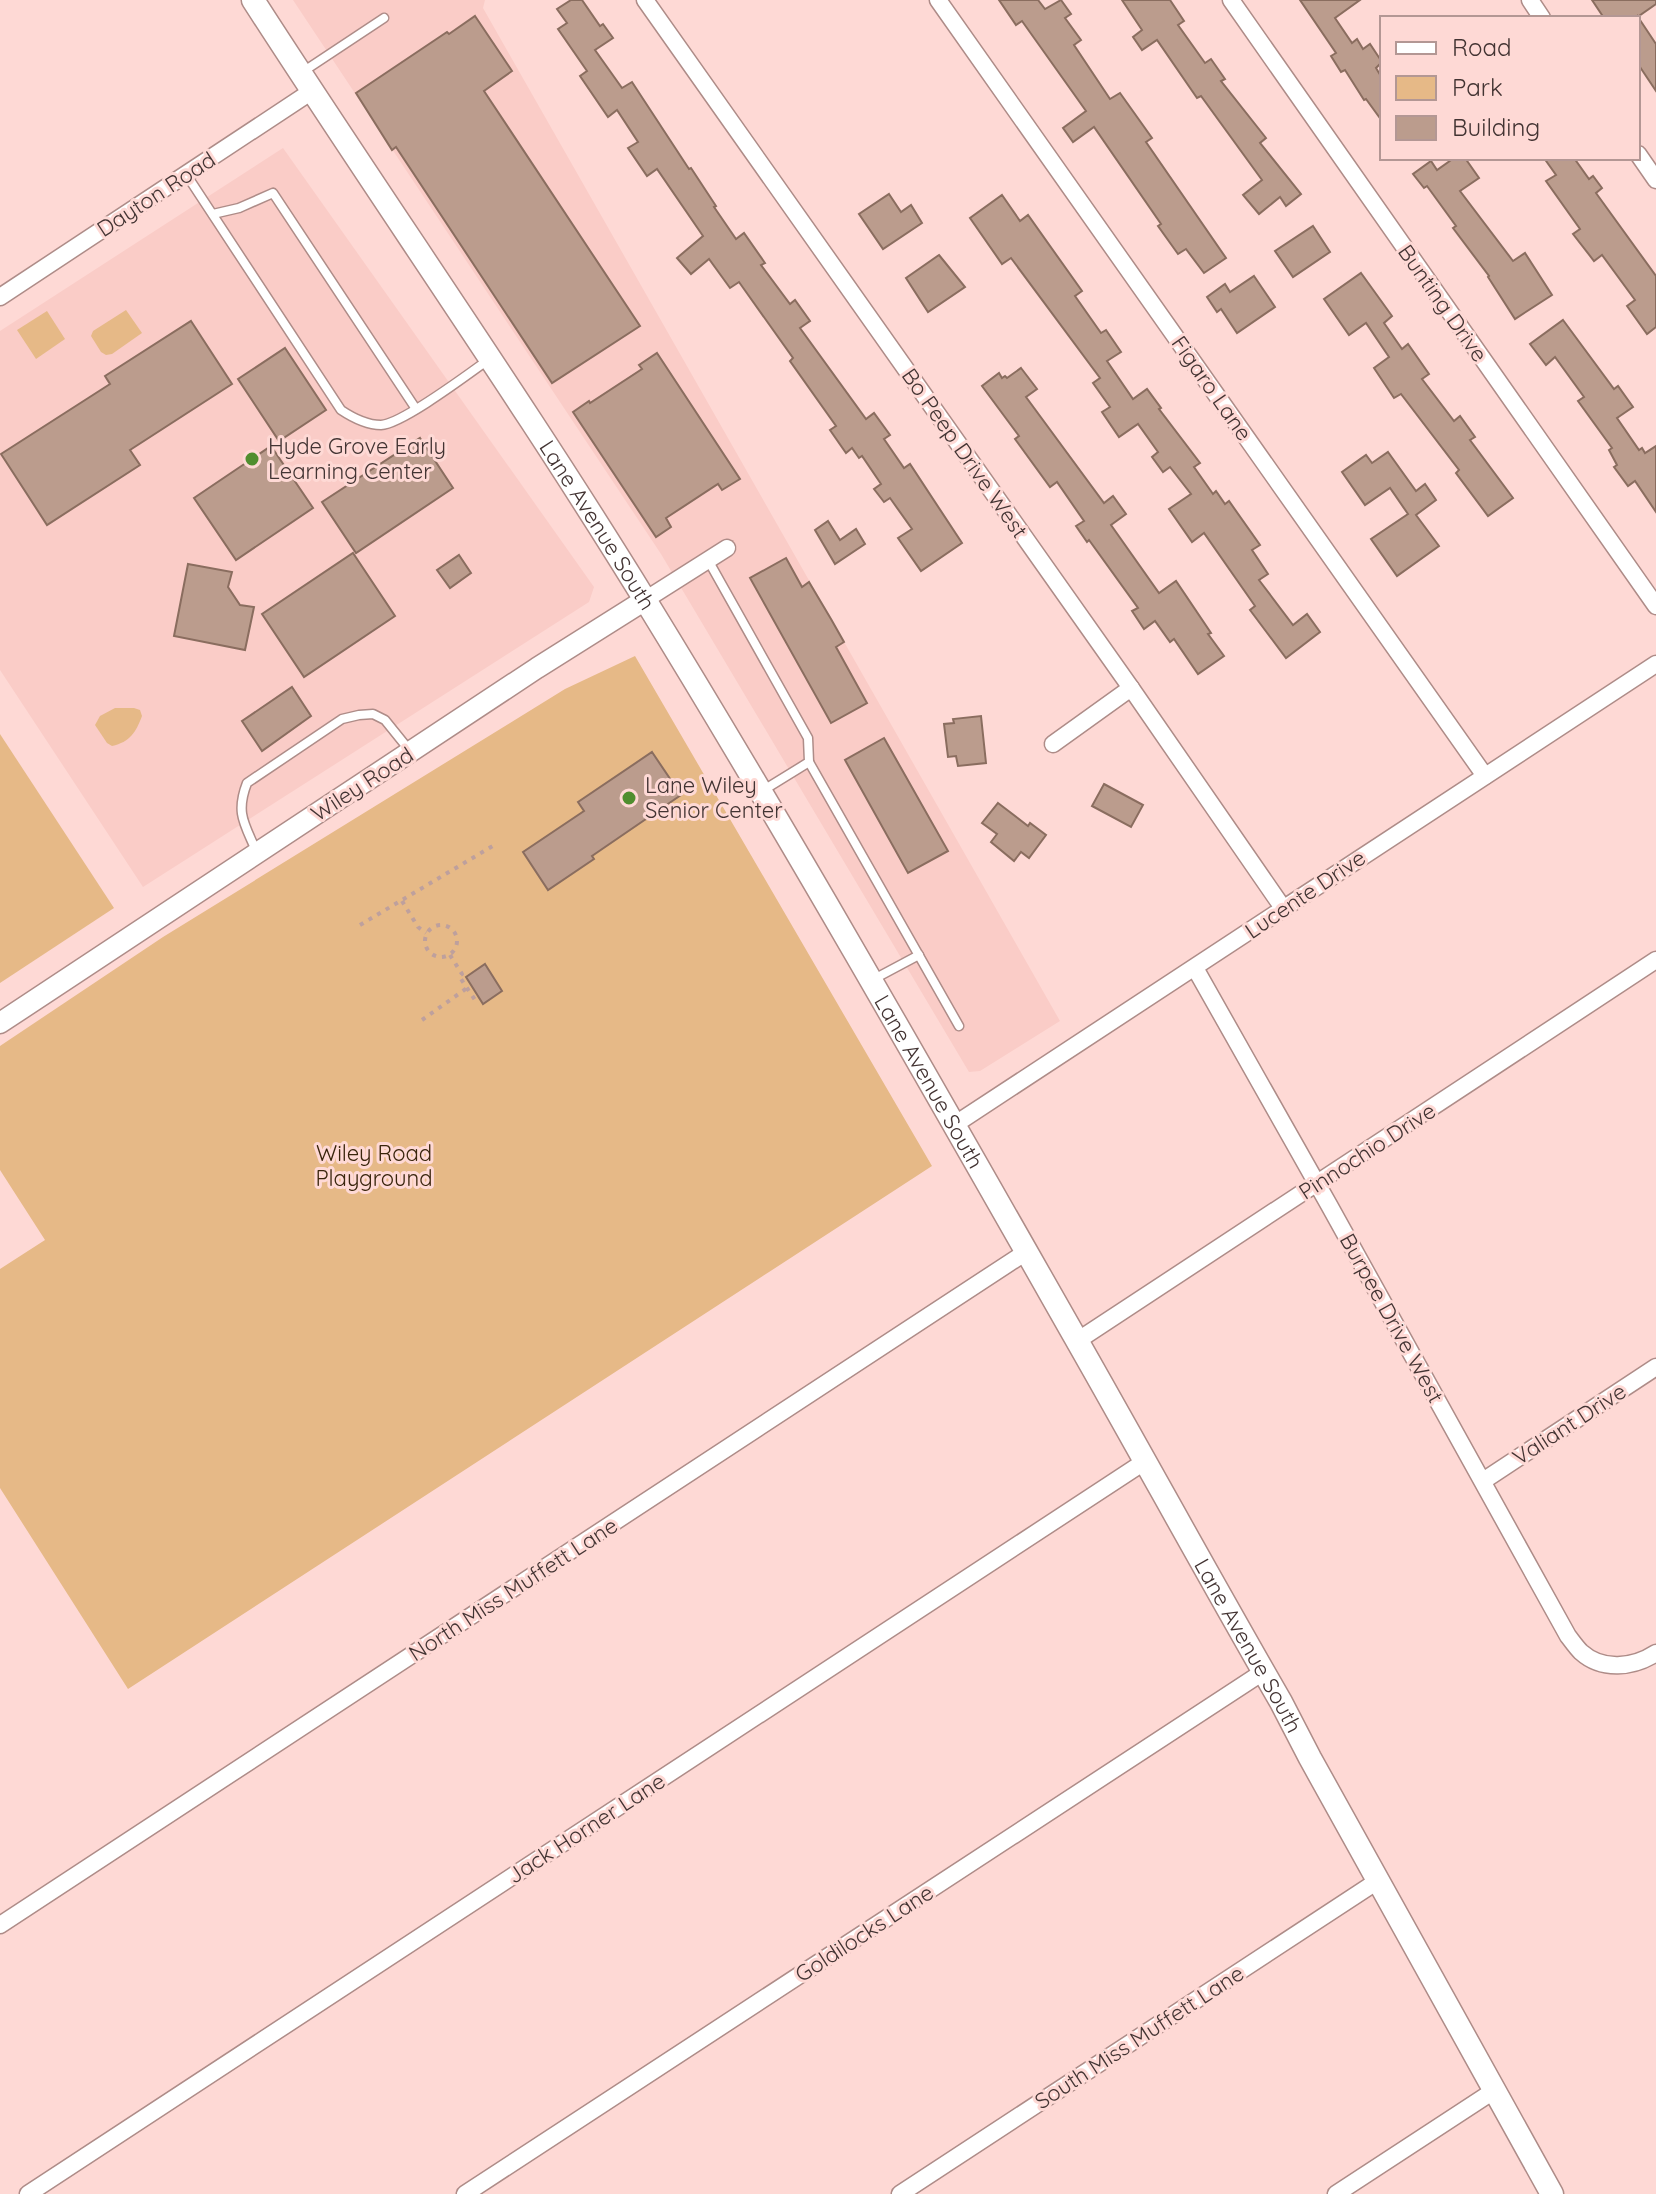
<svg xmlns="http://www.w3.org/2000/svg" width="1656" height="2194" font-family="Quicksand,sans-serif">
<style>
.built{fill:#faccc7}
.green{fill:#e6b987}
.building{fill:#bb9c8d;stroke:#8a6d5f;stroke-width:2}
.lines{fill:none;stroke-linecap:round;stroke-linejoin:round}
.service-casing{stroke:#ae8c88;stroke-width:11}
.minor-casing{stroke:#ae8c88;stroke-width:19}
.tertiary-casing{stroke:#ae8c88;stroke-width:23}
.secondary-casing{stroke:#ae8c88;stroke-width:25}
.path{stroke:#bea09d;stroke-width:4;stroke-dasharray:4 6;stroke-linecap:butt}
.service{stroke:#fff;stroke-width:8}
.minor{stroke:#fff;stroke-width:16}
.tertiary{stroke:#fff;stroke-width:20}
.secondary{stroke:#fff;stroke-width:22}
.poi-dot{fill:#508e2f;stroke:#fed9d5;stroke-width:3}
.labels{text-anchor:middle;dominant-baseline:central;stroke-width:6;stroke-linejoin:round;paint-order:stroke}
.street-label{font-size:22px;fill:#433433;stroke:#fed9d5}
.poi-label{font-size:22px;fill:#433433;stroke:#fed9d5;text-anchor:start}
.park-label{font-size:22px;fill:#39250c;stroke:#fed9d5}
</style>
<rect width="100%" height="100%" fill="#fed9d5"/>
<g class="built">
<path d="M293 0H485L483 8 1060 1021 980 1071 969 1072 661 554Z"/>
<path d="M283 148 594 587 589 602 143 887 0 670V331Z"/>
</g>
<g class="green">
<path d="M126 310 142 333 112 354 106 355 101 352 91 336 93 331Z"/>
<path d="M47 311 65 339 36 359 17 330Z"/>
<path d="M635 656 932 1166 128 1689 0 1488V1269L45 1240 0 1170V1046L163 937 565 689Z"/>
<path d="M115 708H134L140 710 142 716C136 732 130 742 112 746L107 743 95 725 100 716Z"/>
<path d="M0 734 114 908 0 983Z"/>
</g>
<g class="building">
<path d="M571 0H582L600 26 603 24 613 38 595 50 622 88 632 82 689 169 691 168 716 206 714 207 736 239 744 233 765 263 761 265 790 304 795 300 810 321 800 328 866 419 874 413 890 435 884 439 904 468 910 464 962 543 921 571 898 538 912 529 890 498 884 502 874 489 881 484 862 456 859 458 852 448 846 453 830 430 836 426 790 361 793 358 739 282 730 288 709 259 691 274 677 258 703 236 657 169 647 176 628 148 638 142 617 110 608 117 580 76 587 71 558 29 567 23 557 9Z"/>
<path d="M999 0H1038L1045 9 1061 0 1071 14 1065 18 1081 40 1074 45 1110 99 1120 93 1152 138 1146 142 1226 258 1204 273 1186 249 1178 254 1158 226 1161 224 1094 127 1073 142 1063 128 1086 111 1022 21 1016 25Z"/>
<path d="M1122 0H1170L1184 21 1178 25 1205 63 1211 59 1225 79 1221 81 1266 138 1260 143 1301 194 1286 206 1280 197 1259 214 1243 195 1262 180 1201 96 1197 98 1157 40 1142 50 1133 37 1142 30Z"/>
<path d="M1300 0H1360L1335 18 1352 43 1357 39 1363 49 1370 44 1382 62 1376 68 1382 78V121L1366 99 1364 100 1345 70 1341 72 1331 56 1336 53Z"/>
<path d="M1592 0H1656V4L1636 18H1604Z"/>
<path d="M475 16 512 71 484 91 640 326 552 383 396 147 392 150 356 93 447 32 449 34Z"/>
<path d="M1638 17 1656 44V91L1638 64Z"/>
<path d="M1454 158H1465L1479 178 1460 191 1513 261 1525 253 1552 295 1515 319 1488 277 1489 276 1453 228 1456 226 1427 186 1424 188 1413 174 1431 161 1437 170Z"/>
<path d="M1544 158H1574L1589 179 1593 176 1602 188 1596 193 1656 276V327L1647 334 1627 306 1635 300 1602 255 1594 261 1573 234 1580 229 1546 181 1556 175Z"/>
<path d="M889 194 901 212 911 205 922 223 883 249 859 214Z"/>
<path d="M1002 195 1020 221 1028 215 1082 291 1075 296 1101 333 1106 330 1121 352 1107 361 1133 399 1147 389 1161 408 1159 409 1200 463 1194 467 1213 494 1216 491 1225 504 1229 501 1260 545 1252 550 1268 574 1259 580 1293 625 1307 614 1320 632 1286 658 1250 610 1255 606 1204 533 1192 542 1169 509 1191 494 1170 467 1163 472 1152 457 1158 452 1138 424 1119 437 1102 412 1110 407 1093 383 1100 378 1011 258 1002 264 970 218Z"/>
<path d="M1313 226 1330 252 1293 277 1275 251Z"/>
<path d="M939 255 965 287 928 312 906 278Z"/>
<path d="M1361 273 1392 316 1384 323 1402 349 1408 344 1429 374 1422 379 1454 421 1460 416 1475 437 1470 440 1513 498 1488 516 1456 473 1459 470 1401 394 1394 398 1374 368 1389 357 1366 323 1349 335 1324 299Z"/>
<path d="M1254 276 1275 307 1237 333 1221 309 1217 312 1207 297 1225 284 1230 292Z"/>
<path d="M1563 320 1614 389 1618 386 1633 407 1617 418 1639 450 1642 448 1645 453 1656 446V512L1635 481 1628 486 1614 467 1617 465 1609 450 1612 448 1578 401 1584 397 1555 357 1546 365 1530 344Z"/>
<path d="M191 321 232 384 130 450 140 465 47 525 1 454 110 384 105 376Z"/>
<path d="M285 348 326 410 279 441 238 379Z"/>
<path d="M657 353 740 479 722 490 718 484 666 518 671 527 656 537 573 412 589 401 590 403 642 369 639 365Z"/>
<path d="M1021 368 1037 389 1026 397 1104 503 1113 496 1126 514 1111 525 1159 593 1176 581 1211 633 1208 634 1224 656 1198 674 1174 639 1170 642 1155 621 1144 629 1132 611 1138 608 1089 540 1087 542 1076 526 1084 521 1057 482 1050 487 1015 439 1019 436 982 386 999 373 1002 378 1005 376 1007 378Z"/>
<path d="M420 438 453 488 356 553 322 502Z"/>
<path d="M271 446 313 508 236 560 194 498Z"/>
<path d="M1388 452 1416 491 1425 484 1436 500 1416 515 1439 546 1397 576 1371 539 1408 514 1390 488 1365 505 1342 472 1366 455 1372 463Z"/>
<path d="M828 521 840 540 856 529 865 544 835 564 815 530Z"/>
<path d="M353 553 395 616 304 677 262 614Z"/>
<path d="M459 555 471 573 450 588 437 570Z"/>
<path d="M786 558 802 587 809 582 831 619 844 642 836 647 867 703 831 723 750 578Z"/>
<path d="M188 564 232 572 228 587 240 605 254 607 245 650 174 636Z"/>
<path d="M292 687 311 716 262 751 242 721Z"/>
<path d="M981 716 986 763 958 766 956 756 948 757 944 724 954 723 953 719Z"/>
<path d="M884 738 948 851 908 873 845 760Z"/>
<path d="M652 752 681 795 592 856 594 859 548 890 523 852 584 811 578 802Z"/>
<path d="M1104 784 1143 805 1131 827 1092 806Z"/>
<path d="M998 803 1028 826 1030 823 1046 835 1029 858 1021 852 1014 861 991 842 997 834 982 823Z"/>
<path d="M485 964 502 991 483 1004 466 977Z"/>
</g>
<g class="lines">
<defs>
<g id="service">
<path d="M301 73 384 18"/>
<path d="M186 174 341 410C353 418 366 425 381 425 402 424 467 375 488 360"/>
<path d="M213 214 239 208 273 193 416 409"/>
<path d="M708 560 808 738 809 762 762 791"/>
<path d="M809 762 959 1026"/>
<path d="M257 853C245 824 235 814 247 783L342 719 359 715 373 714 385 720 410 751"/>
<path d="M874 979 919 955"/>
</g>
<g id="minor">
<path d="M645 0 1131 688 1283 908"/>
<path d="M938 0 1485 776"/>
<path d="M1231 0 1656 606"/>
<path d="M1530 0 1542 18"/>
<path d="M1638 154 1656 180"/>
<path d="M0 297 312 91"/>
<path d="M645 600 727 548"/>
<path d="M1053 744 1131 688"/>
<path d="M1195 968 1329 1205 1568 1636C1572 1641 1576 1647 1581 1652 1602 1671 1633 1668 1656 1653"/>
<path d="M954 1125 1656 664"/>
<path d="M1077 1341 1656 960"/>
<path d="M1483 1481 1656 1367"/>
<path d="M0 1925 1026 1252"/>
<path d="M28 2194 1144 1462"/>
<path d="M465 2194 1263 1672"/>
<path d="M900 2194 1379 1880"/>
<path d="M1336 2194 1495 2090"/>
</g>
<path id="tertiary" d="M0 1023 537 668 645 600"/>
<g id="secondary">
<path id="s1" d="M253 0C383 202 521 398 647 603 795 844 935 1091 1075 1337 1144 1458 1211 1581 1281 1702L1310 1758 1552 2194"/>
</g>
</defs>
<use href="#service" class="service-casing"/>
<use href="#minor" class="minor-casing"/>
<use href="#tertiary" class="tertiary-casing"/>
<use href="#secondary" class="secondary-casing"/>
<g class="path">
<path d="M402 901 418 927 426 933"/>
<circle cx="441" cy="941" r="16"/>
<path d="M360 925 496 844"/>
<path d="M450 955 462 974 459 976 477 1003"/>
<path d="M422 1020 467 988"/>
</g>
<use href="#service" class="service"/>
<use href="#minor" class="minor"/>
<use href="#tertiary" class="tertiary"/>
<use href="#secondary" class="secondary"/>
</g>
<g class="poi-dot">
<circle cx="252" cy="459" r="8"/>
<circle cx="629" cy="798" r="8"/>
</g>
<g class="labels">
<g class="street-label">
<text transform="translate(156 194) rotate(-33)">Dayton Road</text>
<text transform="translate(1443 303) rotate(55)">Bunting Drive</text>
<text transform="translate(1212 388) rotate(55)">Figaro Lane</text>
<text transform="translate(965 453) rotate(55)">Bo Peep Drive West</text>
<text stroke="none"><textPath href="#s1" startOffset="628">Lane Avenue South</textPath></text>
<text transform="translate(362 784) rotate(-33)">Wiley Road</text>
<text transform="translate(1305 894) rotate(-34)">Lucente Drive</text>
<text stroke="none"><textPath href="#s1" startOffset="1276">Lane Avenue South</textPath></text>
<text transform="translate(1367 1151) rotate(-33)">Pinnochio Drive</text>
<text transform="translate(1392 1318) rotate(61)">Burpee Drive West</text>
<text transform="translate(1569 1424) rotate(-33)">Valiant Drive</text>
<text transform="translate(513 1589) rotate(-33)">North Miss Muffett Lane</text>
<text stroke="none"><textPath href="#s1" startOffset="1924">Lane Avenue South</textPath></text>
<text transform="translate(586 1828) rotate(-33)">Jack Horner Lane</text>
<text transform="translate(864 1933) rotate(-33)">Goldilocks Lane</text>
<text transform="translate(1139 2037) rotate(-33)">South Miss Muffett Lane</text>
</g>
<g class="poi-label">
<text x="268" y="446">Hyde Grove Early<tspan x="268" dy="25">Learning Center</tspan></text>
<text x="645" y="785">Lane Wiley<tspan x="645" dy="25">Senior Center</tspan></text>
</g>
<g class="park-label">
<text x="374" y="1153">Wiley Road<tspan x="374" dy="25">Playground</tspan></text>
</g>
</g>
<rect x="1380" y="16" width="260" height="144" fill="#fed9d5" stroke="#b39794" stroke-width="2"/>
<rect x="1396" y="42" width="40" height="12" fill="#ffffff" stroke="#b39794" stroke-width="2"/>
<text x="1452" y="56" font-size="24" fill="#433433">Road</text>
<rect x="1396" y="76" width="40" height="24" fill="#e6b987" stroke="#b39794" stroke-width="2"/>
<text x="1452" y="96" font-size="24" fill="#433433">Park</text>
<rect x="1396" y="116" width="40" height="24" fill="#bb9c8d" stroke="#b39794" stroke-width="2"/>
<text x="1452" y="136" font-size="24" fill="#433433">Building</text>
</svg>
